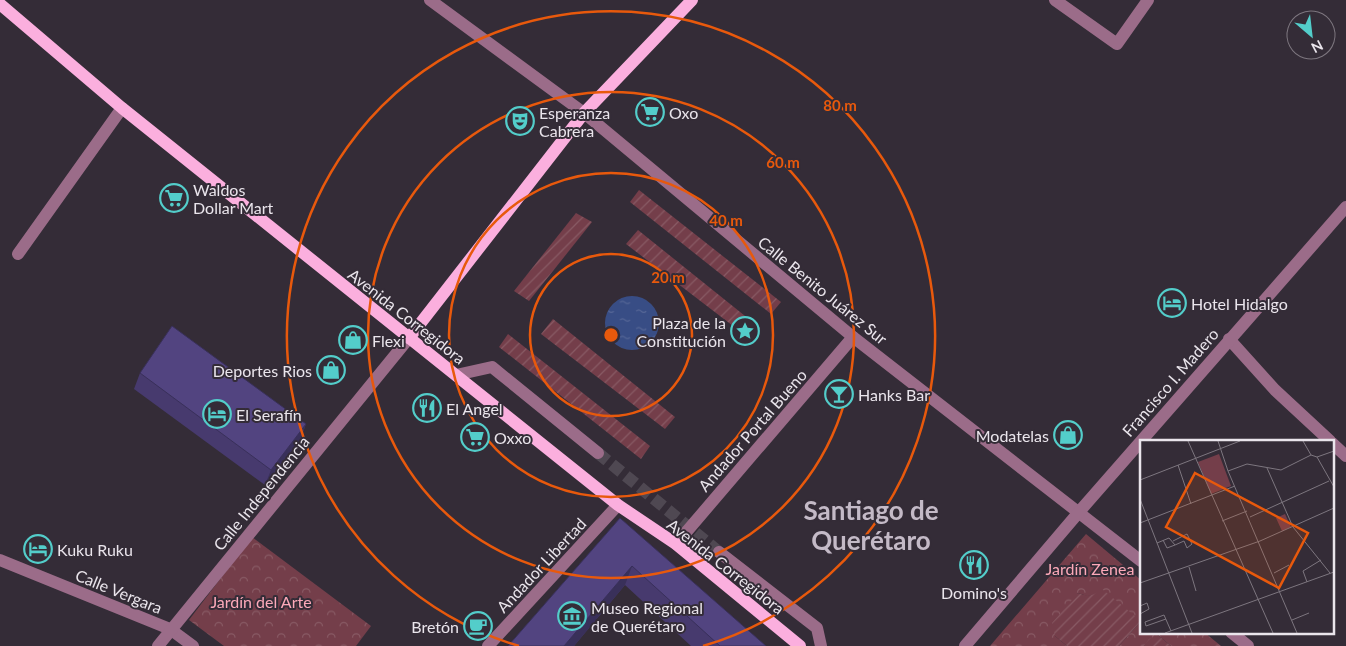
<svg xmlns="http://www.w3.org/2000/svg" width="1346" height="646" font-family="Lato,sans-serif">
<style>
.park{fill:url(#park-crowns)}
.garden{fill:url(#garden-furrows)}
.water{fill:url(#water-ripples)}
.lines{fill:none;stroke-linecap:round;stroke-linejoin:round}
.minor-tunnel{stroke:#4f4852;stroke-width:12;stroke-dasharray:12 6;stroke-linecap:butt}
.minor{stroke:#9b6c89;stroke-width:12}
.major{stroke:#fbafde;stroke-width:12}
.wall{fill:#473a6e}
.shaded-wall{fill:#39305a}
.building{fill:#524480;stroke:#39305a}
.ring{fill:none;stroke:#e8590c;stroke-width:2.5}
.labels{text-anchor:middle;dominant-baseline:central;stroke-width:4;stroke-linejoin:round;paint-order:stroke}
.poi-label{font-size:16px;fill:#eae5ec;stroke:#342c37;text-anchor:start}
.street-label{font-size:16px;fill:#eae5ec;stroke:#342c37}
.park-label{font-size:16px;fill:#fda9b9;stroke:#342c37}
.town-label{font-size:26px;font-weight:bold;fill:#c4bac7;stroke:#342c37}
.inset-road{fill:none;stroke:#7d767f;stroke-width:1}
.view{fill:#e8590c;fill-opacity:0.15;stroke:#e8590c;stroke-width:2.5}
.inset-edge{fill:none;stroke:#eae5ec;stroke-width:2.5}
.centre{fill:#e8590c;stroke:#342c37;stroke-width:2.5}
.ring-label{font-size:15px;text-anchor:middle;font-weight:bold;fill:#e8590c;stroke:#342c37;stroke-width:4;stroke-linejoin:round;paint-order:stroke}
</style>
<defs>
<pattern id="park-crowns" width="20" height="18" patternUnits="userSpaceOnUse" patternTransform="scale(1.25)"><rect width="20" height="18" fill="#743e4a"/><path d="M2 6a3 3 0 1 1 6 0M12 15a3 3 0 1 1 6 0" fill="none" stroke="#885a64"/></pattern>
<pattern id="garden-furrows" width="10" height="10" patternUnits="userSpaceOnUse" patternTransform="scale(1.25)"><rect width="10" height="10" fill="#743e4a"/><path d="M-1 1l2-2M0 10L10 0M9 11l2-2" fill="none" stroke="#885a64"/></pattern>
<pattern id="water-ripples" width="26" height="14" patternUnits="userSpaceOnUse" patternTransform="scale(1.25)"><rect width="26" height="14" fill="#384d85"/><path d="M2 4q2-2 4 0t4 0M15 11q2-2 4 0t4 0" fill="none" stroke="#556696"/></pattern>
</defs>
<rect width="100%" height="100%" fill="#342c37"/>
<g class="park">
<path d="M1086 534 1141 580V621L1095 595 1087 596 1078 593 1055 636 1067 646H990Z"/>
<path d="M252 537 371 626 356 646H224L189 620Z"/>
<path d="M1141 621V632H1204L1221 646H1171L1158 635 1144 646H1119Z"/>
</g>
<g class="garden">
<path d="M639 190 781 302 771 314 630 202Z"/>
<path d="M576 213 592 222 529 301 514 291Z"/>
<path d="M638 230 760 328 750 339 626 244Z"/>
<path d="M553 319 675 417 665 429 541 334Z"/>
<path d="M508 334 650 446 641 459 499 347Z"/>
<path d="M1102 589 1141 621 1119 646H1067L1055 636 1052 623 1078 593C1089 597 1093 596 1102 589Z"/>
<path d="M1158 635 1171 646H1144L1149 639Z"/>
</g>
<circle class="water" cx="632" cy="323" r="27"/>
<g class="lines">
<path class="minor-tunnel" d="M598 453 719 552"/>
<g class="minor">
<path d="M430 0 584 113 853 337 1141 561"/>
<path d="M1055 0 1117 44 1148 0"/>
<path d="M18 254 122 108"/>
<path d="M1229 339 1275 390 1330 441"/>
<path d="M456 375 492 367 598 453"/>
<path d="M1332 443 1346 456"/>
<path d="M676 544 853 337"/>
<path d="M719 552 817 628 821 646"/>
<path d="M0 560 170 629 193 646"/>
<path d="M1231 632 1248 646"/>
<path d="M158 646 409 338"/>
<path d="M488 646 618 505"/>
<path d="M965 646 1079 512 1346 207"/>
</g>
<g class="major">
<path d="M0 4 122 108 618 505 676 544 800 646"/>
<path d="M409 338 584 113 692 0"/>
</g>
</g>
<g class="wall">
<path d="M140 373 306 424 300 440 265 485 134 389Z"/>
<path d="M620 518 766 646H691L625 585 574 646H508Z"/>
</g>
<g class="shaded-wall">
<path d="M306 424 300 440 265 485 271 470Z"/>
<path d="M632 566 625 585 574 646H564Z"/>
</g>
<g class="building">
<path d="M172 326 306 424 271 470 140 373Z"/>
<path d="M620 518 766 646H720L632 566 564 646H508Z"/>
</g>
<g class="ring">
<circle cx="611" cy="335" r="81"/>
<circle cx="611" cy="335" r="162"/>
<circle cx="611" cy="335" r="243"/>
<path d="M519 646A324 324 0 1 1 703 646"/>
</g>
<defs>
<symbol id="supermarket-ring" viewBox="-11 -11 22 22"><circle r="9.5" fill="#342c37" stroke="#53cdca" stroke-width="1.5"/><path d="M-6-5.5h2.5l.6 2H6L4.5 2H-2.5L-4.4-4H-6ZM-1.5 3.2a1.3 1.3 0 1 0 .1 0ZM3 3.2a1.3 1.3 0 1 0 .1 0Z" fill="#53cdca"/></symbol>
<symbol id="theatre-ring" viewBox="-11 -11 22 22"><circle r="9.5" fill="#342c37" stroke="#53cdca" stroke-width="1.5"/><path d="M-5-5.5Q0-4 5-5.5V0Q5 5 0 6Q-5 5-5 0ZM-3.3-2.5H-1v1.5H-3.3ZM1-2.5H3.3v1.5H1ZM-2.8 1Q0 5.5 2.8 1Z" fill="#53cdca"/></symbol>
<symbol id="hotel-ring" viewBox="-11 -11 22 22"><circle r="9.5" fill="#342c37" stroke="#53cdca" stroke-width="1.5"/><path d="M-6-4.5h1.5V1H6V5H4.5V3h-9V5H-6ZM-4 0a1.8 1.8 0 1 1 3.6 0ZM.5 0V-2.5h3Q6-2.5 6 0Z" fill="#53cdca"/></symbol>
<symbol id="sight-ring" viewBox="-11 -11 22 22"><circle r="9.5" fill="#342c37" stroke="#53cdca" stroke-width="1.5"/><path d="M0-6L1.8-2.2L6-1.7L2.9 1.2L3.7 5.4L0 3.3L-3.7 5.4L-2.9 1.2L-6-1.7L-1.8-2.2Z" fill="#53cdca"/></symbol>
<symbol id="shop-ring" viewBox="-11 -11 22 22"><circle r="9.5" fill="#342c37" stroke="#53cdca" stroke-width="1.5"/><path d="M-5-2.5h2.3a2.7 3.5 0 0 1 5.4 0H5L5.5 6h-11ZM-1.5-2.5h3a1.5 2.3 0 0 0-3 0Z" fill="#53cdca"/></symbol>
<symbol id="bar-ring" viewBox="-11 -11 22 22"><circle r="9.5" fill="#342c37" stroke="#53cdca" stroke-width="1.5"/><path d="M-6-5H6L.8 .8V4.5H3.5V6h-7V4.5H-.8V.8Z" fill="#53cdca"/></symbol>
<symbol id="restaurant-ring" viewBox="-11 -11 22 22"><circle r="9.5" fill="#342c37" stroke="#53cdca" stroke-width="1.5"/><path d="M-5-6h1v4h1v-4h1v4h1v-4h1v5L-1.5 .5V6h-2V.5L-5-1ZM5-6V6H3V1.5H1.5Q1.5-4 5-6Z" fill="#53cdca"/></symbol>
<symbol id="museum-ring" viewBox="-11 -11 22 22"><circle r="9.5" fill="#342c37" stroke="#53cdca" stroke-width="1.5"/><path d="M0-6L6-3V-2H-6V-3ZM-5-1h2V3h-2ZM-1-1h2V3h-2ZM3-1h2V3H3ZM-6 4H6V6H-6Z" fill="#53cdca"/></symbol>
<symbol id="cafe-ring" viewBox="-11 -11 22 22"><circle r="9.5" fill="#342c37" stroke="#53cdca" stroke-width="1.5"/><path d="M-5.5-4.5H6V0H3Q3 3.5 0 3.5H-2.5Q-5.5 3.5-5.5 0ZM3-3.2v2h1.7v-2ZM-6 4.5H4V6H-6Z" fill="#53cdca"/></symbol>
</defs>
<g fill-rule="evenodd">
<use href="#supermarket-ring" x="634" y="96" width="32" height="32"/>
<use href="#theatre-ring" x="504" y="105" width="32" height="32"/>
<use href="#supermarket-ring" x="158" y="182" width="32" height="32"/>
<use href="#hotel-ring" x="1156" y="287" width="32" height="32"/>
<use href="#sight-ring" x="729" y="315" width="32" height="32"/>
<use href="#shop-ring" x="337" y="324" width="32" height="32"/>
<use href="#shop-ring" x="315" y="354" width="32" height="32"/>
<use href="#bar-ring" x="823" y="378" width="32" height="32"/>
<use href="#restaurant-ring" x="411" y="392" width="32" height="32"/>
<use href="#hotel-ring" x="201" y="398" width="32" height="32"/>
<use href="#shop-ring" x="1052" y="419" width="32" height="32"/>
<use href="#supermarket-ring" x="459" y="421" width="32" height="32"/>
<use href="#hotel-ring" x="22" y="533" width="32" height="32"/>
<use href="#restaurant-ring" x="958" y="549" width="32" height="32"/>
<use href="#museum-ring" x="556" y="600" width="32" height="32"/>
<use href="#cafe-ring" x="462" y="610" width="32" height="32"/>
</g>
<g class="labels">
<g class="poi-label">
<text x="539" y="112">Esperanza<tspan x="539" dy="18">Cabrera</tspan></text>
<text x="669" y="112">Oxo</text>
<text x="193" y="189">Waldos<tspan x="193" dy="18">Dollar Mart</tspan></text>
<text x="1191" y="303">Hotel Hidalgo</text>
<text x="726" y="322" text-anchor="end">Plaza de la<tspan x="726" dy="18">Constitución</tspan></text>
<text x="372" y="340">Flexi</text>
<text x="312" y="370" text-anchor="end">Deportes Rios</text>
<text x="858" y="394">Hanks Bar</text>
<text x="446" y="408">El Angel</text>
<text x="236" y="414">El Serafín</text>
<text x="1049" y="435" text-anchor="end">Modatelas</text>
<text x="494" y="437">Oxxo</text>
<text x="57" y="549">Kuku Ruku</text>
<text x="974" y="592" text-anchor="middle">Domino's</text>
<text x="591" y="607">Museo Regional<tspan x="591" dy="18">de Querétaro</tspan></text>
<text x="459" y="626" text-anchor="end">Bretón</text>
</g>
<g class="street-label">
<text transform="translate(823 290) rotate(39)">Calle Benito Juárez Sur</text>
<text transform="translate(407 316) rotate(38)">Avenida Corregidora</text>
<text transform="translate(1170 382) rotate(-49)">Francisco I. Madero</text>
<text transform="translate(752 430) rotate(-49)">Andador Portal Bueno</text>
<text transform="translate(261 493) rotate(-51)">Calle Independencia</text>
<text transform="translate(541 565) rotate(-47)">Andador Libertad</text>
<text transform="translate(726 566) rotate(38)">Avenida Corregidora</text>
<text transform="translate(119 591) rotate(22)">Calle Vergara</text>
</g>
<g class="park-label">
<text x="1090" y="568">Jardín Zenea</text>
<text x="261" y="601">Jardín del Arte</text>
</g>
<g class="town-label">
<text x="871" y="510">Santiago de<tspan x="871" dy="30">Querétaro</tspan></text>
</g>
</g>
<g transform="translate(1140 440)">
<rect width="194" height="194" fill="#342c37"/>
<path d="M79 14 91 46 71 54 58 22ZM145 74 151 87 142 91 136 78Z" fill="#743e4a"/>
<path class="inset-road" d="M48 1 133 193M78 1 88 31 157 193M163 1 171 15 177 17M177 17 194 47M177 17 194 11M38 25 51 64M127 28 153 87 190 133M88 31 107 24 141 30 171 15M0 40 100 1M0 59 52 193M110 77 189 41M82 81 107 71M0 83 95 46M23 100 27 108 35 105M120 101 194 68M17 103 29 98 35 105 44 101 47 108 52 104 47 94 33 101M49 127 56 151M134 133 149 125M167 142 163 131 181 120M0 143 120 101M0 166 7 163 9 169 0 174M26 179 6 186 5 182 24 175 31 191M152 180 169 173M25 193 194 132"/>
<path class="view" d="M55 33 168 93 139 148 26 87Z"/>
<rect width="194" height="194" class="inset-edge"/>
</g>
<circle cx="611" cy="335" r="8" class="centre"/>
<g class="ring-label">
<text x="840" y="111">80 m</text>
<text x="783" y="168">60 m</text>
<text x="726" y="226">40 m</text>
<text x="668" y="283">20 m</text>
</g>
<g transform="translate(1311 35) rotate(152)"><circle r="24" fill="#342c37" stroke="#7d767f"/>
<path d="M0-4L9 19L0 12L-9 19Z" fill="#53cdca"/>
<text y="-8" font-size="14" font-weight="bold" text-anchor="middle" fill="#eae5ec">N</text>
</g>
</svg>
